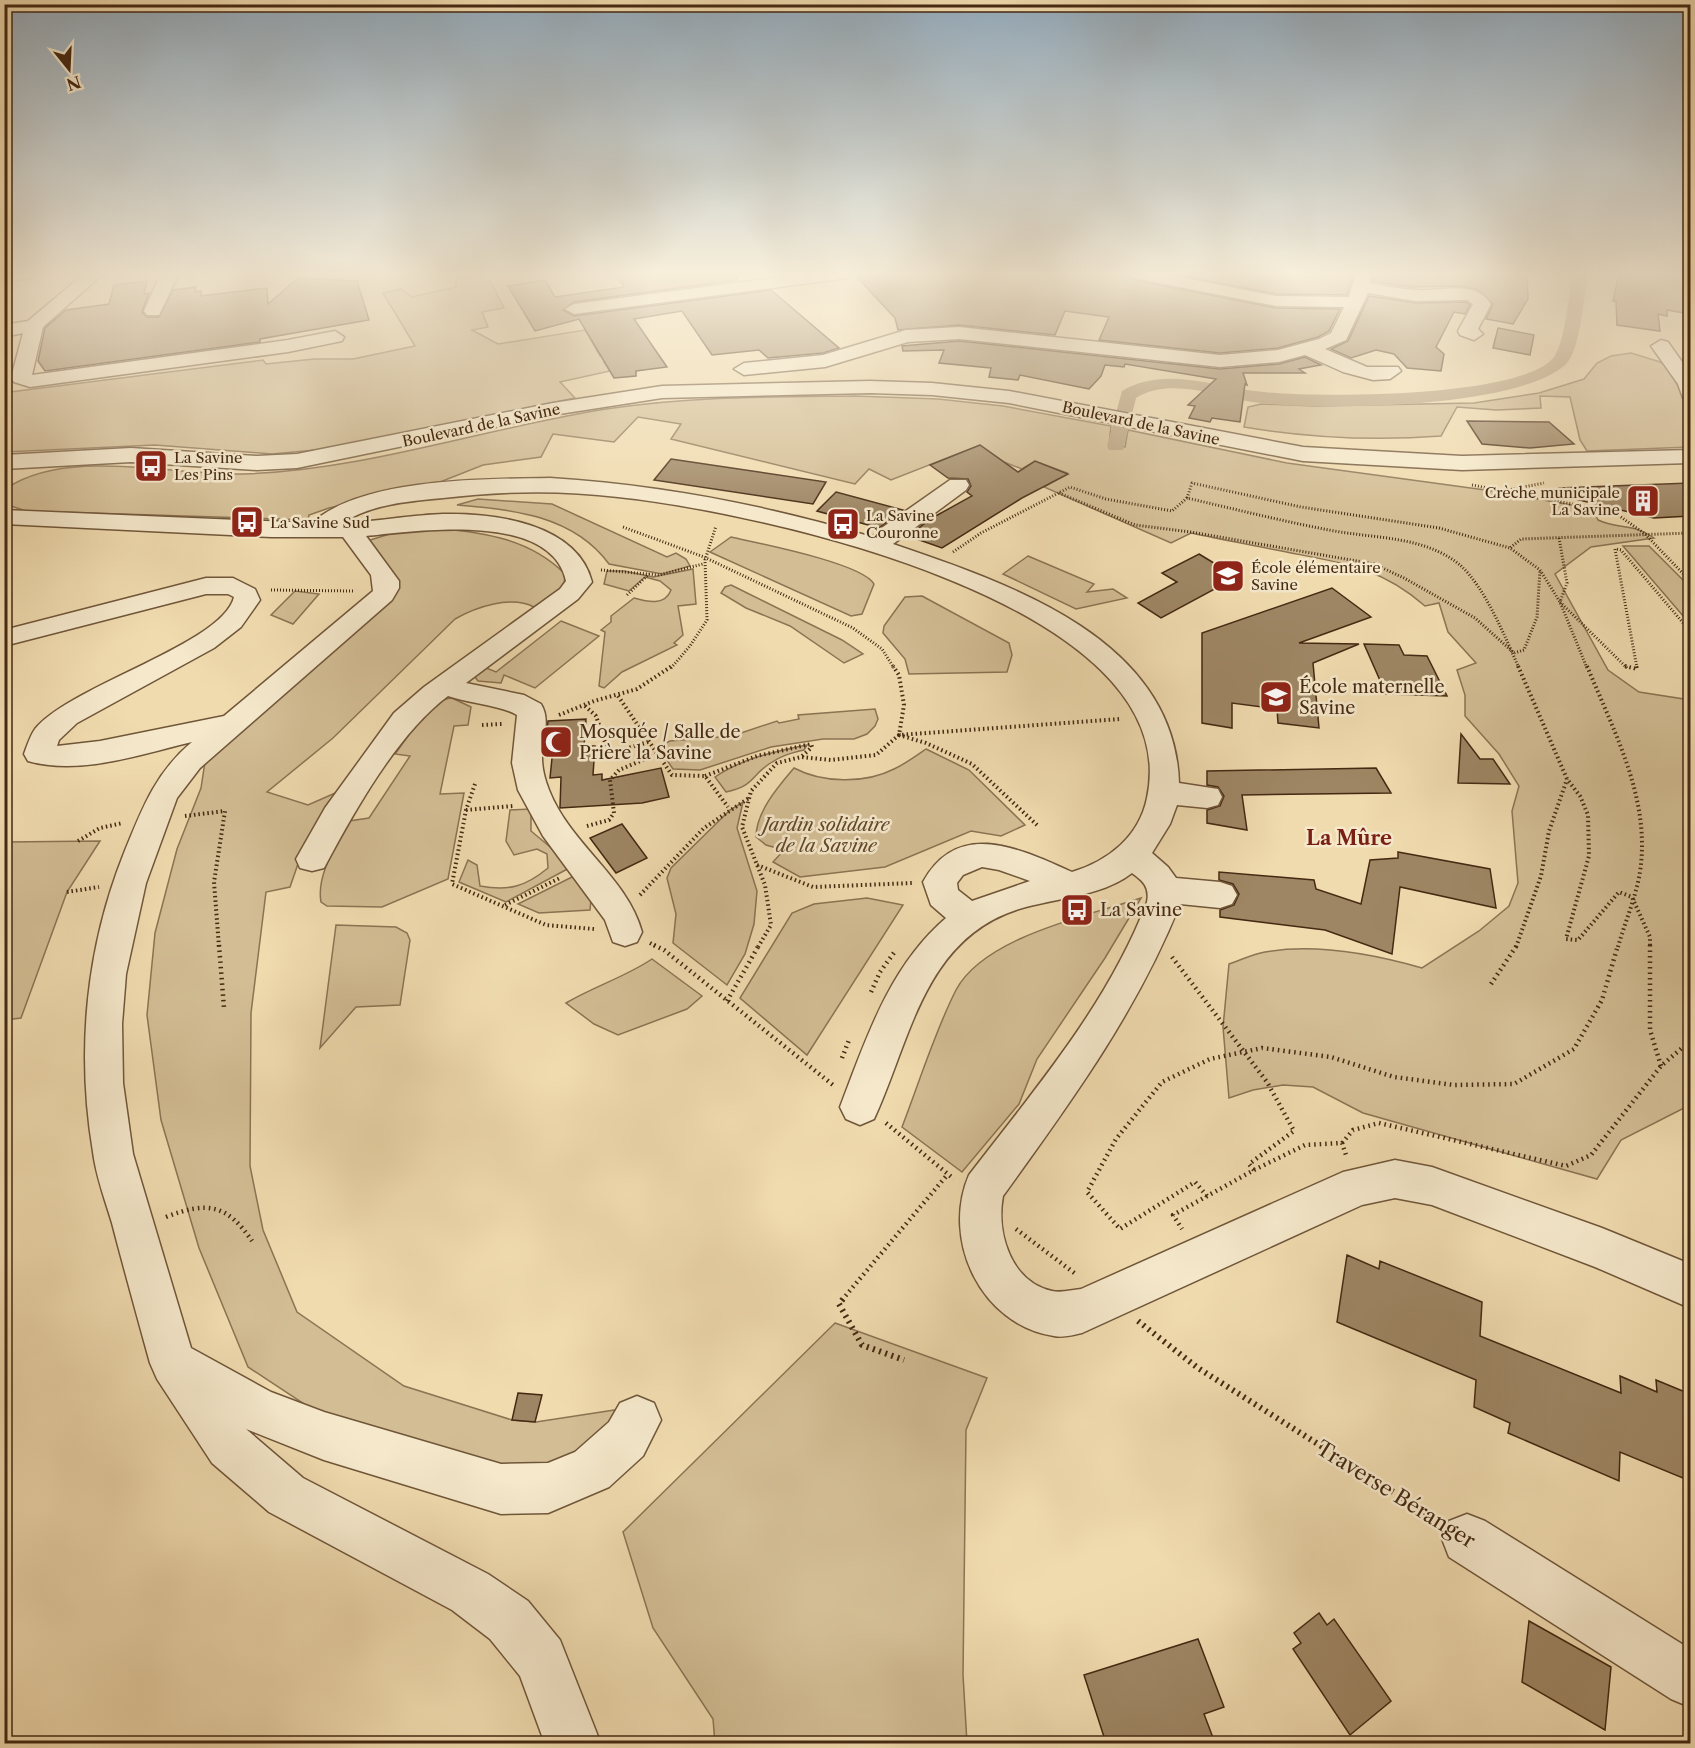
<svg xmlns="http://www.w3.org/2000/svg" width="1695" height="1748" font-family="'Libre Caslon Text',serif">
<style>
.green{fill:#d3bd94;stroke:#8c7353;stroke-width:1.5}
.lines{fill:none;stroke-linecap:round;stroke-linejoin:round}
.canal{fill:#b69e7a;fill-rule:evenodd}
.building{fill:#9e8664;stroke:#452912;stroke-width:1.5}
.minor-casing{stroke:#705639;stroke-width:3}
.path-far4{stroke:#452912;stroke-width:2;stroke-dasharray:1 1.5;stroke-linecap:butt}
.path-far3{stroke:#452912;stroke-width:3;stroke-dasharray:1 2;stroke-linecap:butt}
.path-far2{stroke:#452912;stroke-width:4;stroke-dasharray:1.5 3;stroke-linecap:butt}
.path-far1{stroke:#452912;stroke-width:4.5;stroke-dasharray:1.5 4;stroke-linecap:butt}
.path{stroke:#452912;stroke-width:6;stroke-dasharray:2 4.5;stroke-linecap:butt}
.minor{fill:#f5e8cb;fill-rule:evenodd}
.labels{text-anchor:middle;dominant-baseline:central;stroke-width:5;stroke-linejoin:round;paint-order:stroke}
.far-street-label{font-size:15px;fill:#452912;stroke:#f5e8cb}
.far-poi-label{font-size:15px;fill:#452912;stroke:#f5e8cb;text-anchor:start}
.poi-label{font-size:18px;fill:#452912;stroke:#f5e8cb;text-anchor:start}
.park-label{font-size:18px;font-style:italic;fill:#61472c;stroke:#f5e8cb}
.neighbourhood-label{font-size:20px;font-weight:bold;fill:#7a1f14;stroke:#f5e8cb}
.near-street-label{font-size:21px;fill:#452912;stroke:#f5e8cb}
</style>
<rect width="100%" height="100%" fill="#f0dbaf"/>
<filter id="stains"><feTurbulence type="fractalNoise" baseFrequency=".00333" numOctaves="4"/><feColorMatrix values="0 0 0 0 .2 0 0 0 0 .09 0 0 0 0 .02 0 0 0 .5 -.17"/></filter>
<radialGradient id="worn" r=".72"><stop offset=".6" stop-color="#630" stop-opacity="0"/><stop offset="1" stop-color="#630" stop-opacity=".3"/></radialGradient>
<g class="green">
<path d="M477 273H506L488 277 504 308 482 312 488 327 472 330 498 344 585 330 600 356 649 351 604 362 610 371 560 382 575 398 326 449 272 454 155 445 5 452 4 396 10 392 263 360 266 364 314 359H353L415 346 383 293 401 289 412 297 456 287V278Z"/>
<path d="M1631 353 1660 362 1668 368 1690 408V447L1587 451 1580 440 1570 397 1540 396 1541 408 1496 410 1457 407 1441 436C1374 441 1310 438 1244 427L1248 407 1261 404 1315 406 1474 403 1539 393 1584 379 1597 363 1611 356Z"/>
<path d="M855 396 938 399 1003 406 1111 426 1109 445 1125 447 1128 430 1287 463 1500 492 1593 509 1598 520C1620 530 1634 523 1654 538L1591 547 1555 574 1608 670 1639 692 1690 700V777L1685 781 1690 791V1105L1621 1140 1597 1179 1363 1113 1313 1087 1283 1085 1253 1090 1229 1098 1223 1027 1229 964C1241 960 1253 954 1265 952 1316 943 1373 954 1422 968L1479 931 1509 906 1518 883 1512 811 1519 786 1499 754 1465 716V695L1457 670 1476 663 1448 632 1439 603 1425 606C1382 568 1344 563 1291 553 1257 546 1224 540 1191 533L1171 543 1044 487 1067 473 1035 461 1022 469 1004 462 980 445 891 480 869 469 855 484 671 439 681 424 638 417 614 442 553 434 541 457 483 465 430 486 329 508 309 515 308 520 26 511 5 504 7 488C69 447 174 476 244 474 367 470 485 428 606 409 689 396 771 397 855 396Z"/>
<path d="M478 499 552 504 667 557 676 553 686 559 690 566 662 574 609 564C574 516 513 509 457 505Z"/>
<path d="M438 528C486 533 530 539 565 574L564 586 534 607C511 595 476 607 455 619L333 738 267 792 308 805 340 791 300 858 290 887 266 892 251 1013 250 1166 263 1230 297 1312 404 1386 512 1420 536 1422 621 1409 601 1446 505 1478 348 1433 248 1367 199 1248 161 1120 147 1015 155 933 177 849 201 788 205 762 391 599 367 541 396 532Z"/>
<path d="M731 537C757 543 862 563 874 584L862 614 851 616 710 552Z"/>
<path d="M1623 546H1649L1690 587V624Z"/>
<path d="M1028 556 1094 584 1087 592 1113 589 1127 598 1076 609 1003 574Z"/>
<path d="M693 569 696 604 678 606 683 635 674 643 677 645 622 672 604 688 599 686 605 632 601 630 611 622V616L634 598C648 602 665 606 671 590L660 581 645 577 629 591 604 584 607 571H624L653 577Z"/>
<path d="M731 585 842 640 863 654 844 663 790 626 746 608 721 593 725 587Z"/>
<path d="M295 591 319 594 293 624 271 615Z"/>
<path d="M922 596 1009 643 1012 655 1007 672 909 674 905 659 883 633 884 626 905 597Z"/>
<path d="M561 621 599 636 535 688 504 675 501 683 478 681 475 677 477 671 484 667 496 672Z"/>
<path d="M452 698 471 707 468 725 454 726 440 794 464 793 448 879 382 907 327 906 321 902C316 875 337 844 349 821L369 818 410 756 395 754C407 738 432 698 452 698Z"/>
<path d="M875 709 878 719 875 726 867 734 854 739H823L771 747 700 770 673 769 658 747 670 741 732 736 777 721 779 723 799 719 798 715Z"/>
<path d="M807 745 804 750C791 753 780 756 769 764 749 778 755 785 726 792L715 777C743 758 774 752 807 745Z"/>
<path d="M926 749 969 770 1025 825 1001 836 971 831 885 867 800 877 773 862 784 850 766 845 756 837C756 812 778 787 794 768 822 783 865 784 894 769 905 764 916 756 926 749Z"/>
<path d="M743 802 737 828 757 891 754 924 745 954 727 985 673 943 676 914 667 878 671 868 730 810Z"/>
<path d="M531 809V831L573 866 506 902 459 882 468 860 477 865 480 886C509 891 525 887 548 868L547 854 537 849 514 855 506 841 510 810Z"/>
<path d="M100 841 67 892 21 1018 5 1020V842Z"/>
<path d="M580 873 592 888 590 910 539 913 518 904Z"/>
<path d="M867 898 903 905 807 1055 740 998 792 913 814 904Z"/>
<path d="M1141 898 1105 958 1037 1059 1019 1104 962 1172 902 1127C919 1083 935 1031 956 990 984 937 1087 916 1141 898Z"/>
<path d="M336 925 396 927 407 933 410 940 400 1005 356 1007 320 1048Z"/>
<path d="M652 959 702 996 687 1009 618 1035 594 1024 566 1003C595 986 625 977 652 959Z"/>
<path d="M835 1323 987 1378 966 1430 963 1675 967 1743H715L713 1719 653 1628 623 1532Z"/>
</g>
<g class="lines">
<path class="canal" d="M1573 273H1587C1584 295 1581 351 1565 365 1516 409 1317 411 1252 402 1217 396 1169 377 1136 398L1123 450H1109L1107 446 1122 391C1166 365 1217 388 1264 392 1316 398 1523 398 1554 357 1565 342 1569 292 1573 273Z"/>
</g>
<g class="building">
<path d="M615 273H737V280L574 302 563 310 574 316 771 290 839 348 823 353 768 358 759 350 712 355 682 311 634 319 667 367 636 371V376L614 378 579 319 535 331 508 286 545 280 555 297 624 287Z"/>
<path d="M859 273H914V277L977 273H1123L1134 280 1276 308 1340 309 1329 331 1318 337 1278 348 1220 353 1099 340 1109 317 1065 311 1055 335 959 325 898 330 895 318 856 276Z"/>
<path d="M1169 273H1264L1308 277H1316L1317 273 1353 274 1347 295 1276 294Z"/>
<path d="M1377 273H1527L1528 299 1513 324 1486 319 1493 304 1477 289 1458 286 1411 287 1373 281V277L1377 278Z"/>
<path d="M1619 273 1665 277V273H1671L1690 276V314L1667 310V316L1658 314 1660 331 1617 325 1616 301H1613Z"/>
<path d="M298 278 357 281 369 320 260 339V342L45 371 38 361 45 328 66 310 109 304 114 285 147 281 144 294 149 293 142 312 147 317H159L173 290 196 287 195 292 201 291V296L267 288 268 304Z"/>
<path d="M1369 296 1416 303 1466 302 1470 305 1465 314 1454 312 1436 347 1444 354 1441 371 1407 368 1394 354 1376 350 1351 358 1331 349 1348 341Z"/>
<path d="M1498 328 1534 335 1530 355 1493 348Z"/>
<path d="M959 341 1220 369 1279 364 1305 357 1321 365 1299 369 1305 373H1243L1247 385 1245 384 1240 422 1212 418 1210 422 1189 418 1195 406 1188 405 1216 379 1125 364 1124 367 1105 365 1101 376 1089 389 1020 375 1018 380 989 377 991 368 939 363 944 350 903 351 902 346Z"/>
<path d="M1467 421 1549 422 1574 444 1530 448 1482 444Z"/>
<path d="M980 445 1018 472 1035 461 1068 474 1022 498 942 548 908 536 932 518 972 496 967 492 971 486 968 479 948 478 930 465Z"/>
<path d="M671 459 826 482 813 504 654 480Z"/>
<path d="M1690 483V516L1654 518 1558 495 1559 488Z"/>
<path d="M836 492 903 510 879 528 817 511Z"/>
<path d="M1199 554 1237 577 1161 618 1138 603 1177 582 1162 573Z"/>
<path d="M1332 588 1371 617 1299 643 1359 644 1313 663 1319 728 1278 723 1277 709 1232 703V728L1202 723V633Z"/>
<path d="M1364 644 1399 645 1404 655 1427 656 1447 696 1386 694Z"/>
<path d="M586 719 584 746H595L593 775 602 774V780L661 768 669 797 642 803 560 808 561 777 550 778 553 748H545L548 721Z"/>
<path d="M1461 734 1480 759H1493L1510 784 1458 783Z"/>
<path d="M1376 768 1391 793 1242 795 1247 830 1207 823V810L1220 806 1224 796 1218 787 1207 785V771Z"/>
<path d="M622 824 647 858 616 873 590 838Z"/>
<path d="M1398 852 1490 869 1496 908 1400 887 1392 954 1325 930 1220 917V910L1234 905 1239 894 1233 884 1219 880V872L1314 880 1316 889 1361 904 1370 860 1398 858Z"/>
<path d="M1347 1255 1379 1269 1380 1261 1482 1302 1480 1336 1621 1393 1620 1376 1657 1392 1656 1380 1690 1394V1481L1620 1452 1619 1481 1508 1433 1510 1423 1474 1407 1476 1380 1337 1322Z"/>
<path d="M518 1393 542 1395 535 1422 512 1420Z"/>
<path d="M1319 1613 1327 1625 1334 1619 1391 1701 1350 1735 1293 1649 1301 1643 1294 1633Z"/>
<path d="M1529 1621 1611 1667 1605 1730 1522 1682Z"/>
<path d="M1198 1639 1224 1707 1204 1714 1215 1743H1106L1084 1675Z"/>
</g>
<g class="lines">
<defs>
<g id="minor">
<path d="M4 273H38L35 277 4 282Z"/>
<path d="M85 273H104L43 327 32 375 288 340 335 331 344 337 342 341 288 352 30 387 14 382 11 378 23 333 4 337V325L28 321Z"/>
<path d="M161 273H179L159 315H147L144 311Z"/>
<path d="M811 273H857L848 278 574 314 565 309 574 304Z"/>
<path d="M1125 273H1159L1276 296 1349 297 1356 273H1372L1370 283C1386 286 1401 289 1417 290 1443 292 1474 279 1491 304L1478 329 1483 334 1474 340 1460 335 1458 331 1473 304 1467 300 1416 301 1368 293 1346 340 1325 349 1367 367H1398L1401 371 1390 379 1373 380 1343 372 1305 355 1279 362 1220 367 959 339 908 342 825 367 744 375 734 369 744 363 823 355 906 330 959 327 1220 355 1278 350 1319 339 1331 333 1344 307 1276 306 1134 278Z"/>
<path d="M1661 340 1668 342 1690 373V400L1683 398 1678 384 1651 346Z"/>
<path d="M870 381 932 383 1009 391 1303 447 1462 456 1690 450V463L1462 470 1303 461 1009 403 932 395 870 393 662 398 553 415 297 468 257 470 131 462 4 469V455L131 448 257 456 297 454 553 403 662 386Z"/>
<path d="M550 478C661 485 766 505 872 537L883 527 950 480H966L969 485 966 490 893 544C1007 583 1175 638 1179 783L1218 789 1222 797 1218 805 1207 808 1177 805 1170 824 1152 853 1168 867 1176 878 1220 882 1232 886 1237 895 1232 904 1220 908 1180 904C1137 1012 1070 1103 1003 1196 996 1233 1011 1282 1052 1291 1062 1293 1071 1290 1081 1289L1343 1172 1395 1160 1432 1167 1602 1228 1690 1264V1308L1595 1267 1432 1205 1395 1198 1362 1205 1082 1333C1073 1335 1063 1338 1054 1336 981 1325 941 1240 969 1175 1035 1089 1108 1004 1147 902 1150 887 1143 881 1132 873 1101 897 1055 898 1019 909 923 939 910 1042 874 1119L860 1125 846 1119 840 1107C866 1039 889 967 946 918L931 905 923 882C958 818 1020 849 1072 872 1108 861 1139 837 1147 798 1189 602 752 511 618 497 560 490 501 491 443 498 409 501 372 504 342 523 376 522 409 515 443 514 494 513 577 523 592 582L578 599 466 683 524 695 541 704C551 720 542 740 542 758 542 769 545 780 549 790 570 844 627 877 642 932L637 942 625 946 613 942 605 920 543 836 518 790 512 763 517 715C504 706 467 703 448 696 397 734 354 812 324 868L312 871 300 868 296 859 325 808 394 713 424 687 560 589 566 581C551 511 417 531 366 536L399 581V588L392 600 200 768 177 798 146 883 126 974 122 1024 123 1083 133 1154 191 1348 271 1392 324 1412 501 1464 548 1463 575 1452 609 1422 620 1403 637 1396 654 1403 661 1420 643 1456 609 1487 548 1513 501 1514 324 1460 246 1429 303 1478 488 1574 528 1601 560 1640 601 1744H545L520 1676 490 1639 452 1610 269 1512 212 1463 157 1379 150 1363C137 1316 124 1269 112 1223 105 1200 96 1176 93 1152 76 1051 86 948 124 853 142 809 155 773 192 742 141 754 80 776 28 761L24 754C27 746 30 736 35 729 71 685 223 644 234 597L228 594H206L4 646V630L206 578H233L255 589 260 600 241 627 214 648 77 723 59 740 57 746 100 741 224 716 373 591 371 575 343 537H272L4 524V510L312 523C362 478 484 479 550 478ZM982 867 999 870 1030 881 972 901 958 890 957 883 963 875Z"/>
<path d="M1467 1514 1485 1521 1690 1649V1707L1671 1699 1449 1557 1442 1539 1449 1521Z"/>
</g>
</defs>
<use href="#minor" class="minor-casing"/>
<path class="path-far4" d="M1649 273 1690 279"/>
<g class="path-far3">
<path d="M1472 485 1614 512 1645 534 1690 581"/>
<path d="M1508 490 1544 483"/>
<path d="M1059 493 1135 525 1191 532 1374 564 1404 578 1475 618 1514 653 1524 650 1537 617 1540 570"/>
<path d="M1187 498 1192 483 1301 507 1439 528 1510 548"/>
<path d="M623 527 704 557 853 628 882 649 894 668"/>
<path d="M1559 538 1567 583 1560 602 1627 668"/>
<path d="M953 552 981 533 1070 487 1106 499 1172 511 1187 498C1234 509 1282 521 1329 530 1374 539 1423 535 1460 565 1485 587 1505 637 1519 668"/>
<path d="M601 570 659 575 703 564"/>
<path d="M271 590 353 591"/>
<path d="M627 595 649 574"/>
<path d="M671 668 690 646 707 620 705 560 716 526"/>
<path d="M1587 668 1560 602 1540 570 1510 548 1521 539 1690 533"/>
<path d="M1637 668 1615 549 1621 550 1690 631"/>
</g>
<g class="path-far2">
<path d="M1518 666 1567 779 1580 796 1588 815 1589 856 1566 939 1578 940 1619 892 1632 897 1650 937V947"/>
<path d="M1587 666C1614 732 1651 799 1640 872 1636 897 1625 922 1618 947"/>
<path d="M1625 666 1637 669 1636 666"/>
<path d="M618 696 672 775 705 776 728 807"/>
<path d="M585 706 596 716 609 754 648 742"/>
<path d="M559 715 594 701 637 689 672 666"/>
<path d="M482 725 502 724"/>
<path d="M705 776 757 756 811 744 812 747 801 757"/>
<path d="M475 784 466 810 452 884 546 925 594 929"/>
<path d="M466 810 513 806"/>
<path d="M185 816 225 811 214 882 219 947"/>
<path d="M1037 825 972 764 926 743 899 735 1120 719"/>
<path d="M587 826 609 820 614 813 610 780 619 770 657 754"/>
<path d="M78 841 100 828 123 823"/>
<path d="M757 865 813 887 913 883"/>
<path d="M67 892 99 887"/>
<path d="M640 895 704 828 749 798"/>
<path d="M505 905 560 878"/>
<path d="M650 943 657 947"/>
<path d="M758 947 771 925 765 885 742 827 751 791 777 763 801 757 831 760 876 755 899 735 904 705 899 675 893 666"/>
<path d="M1516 947 1541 876 1549 831 1567 779"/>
</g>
<g class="path-far1">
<path d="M219 945 224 1008"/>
<path d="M654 945 664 950 833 1085"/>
<path d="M1650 945V1030L1661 1066"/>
<path d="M1172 957 1267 1082 1294 1131 1249 1164 1254 1170 1173 1215 1182 1229"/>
<path d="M1491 984 1517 945"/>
<path d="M871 992 880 972 896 950"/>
<path d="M727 1001 759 945"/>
<path d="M842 1058 849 1040"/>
<path d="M886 1123 954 1179"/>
<path d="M1342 1143 1353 1130 1379 1123 1566 1166 1591 1155 1661 1066 1690 1041"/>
<path d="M1254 1170 1305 1145 1342 1143 1347 1158"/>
<path d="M1207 1196 1195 1182 1120 1229 1087 1192 1116 1139 1162 1082 1210 1059 1262 1048 1331 1057 1394 1077 1454 1085 1514 1084 1574 1049 1602 1000 1618 945"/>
<path d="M166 1217C207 1201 227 1204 252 1241"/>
<path d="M1016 1229 1077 1275"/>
<path d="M842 1300 948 1174"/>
</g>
<g class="path">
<path d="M843 1299 839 1304 862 1345 904 1360"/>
<path d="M1138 1321 1198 1368 1436 1519"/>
</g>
<use href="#minor" class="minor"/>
</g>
<linearGradient id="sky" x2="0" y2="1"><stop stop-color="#94abbc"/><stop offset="0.53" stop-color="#f8efdb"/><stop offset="1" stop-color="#f8efdb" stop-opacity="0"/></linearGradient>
<rect width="1695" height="517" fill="url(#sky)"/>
<defs>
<symbol id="bus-square" viewBox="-11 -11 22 22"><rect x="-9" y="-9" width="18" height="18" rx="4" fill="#8f2418" stroke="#f5e8cb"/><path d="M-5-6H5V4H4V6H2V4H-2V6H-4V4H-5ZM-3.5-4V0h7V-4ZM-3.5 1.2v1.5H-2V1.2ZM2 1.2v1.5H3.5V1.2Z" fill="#fff"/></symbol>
<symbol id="building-square" viewBox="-11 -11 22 22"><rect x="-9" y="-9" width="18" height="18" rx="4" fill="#8f2418" stroke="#f5e8cb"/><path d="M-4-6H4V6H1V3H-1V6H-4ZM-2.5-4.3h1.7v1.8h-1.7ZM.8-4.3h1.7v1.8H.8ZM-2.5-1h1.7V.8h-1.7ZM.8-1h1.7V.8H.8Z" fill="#fff"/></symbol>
<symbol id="school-square" viewBox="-11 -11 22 22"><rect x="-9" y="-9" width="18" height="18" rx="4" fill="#8f2418" stroke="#f5e8cb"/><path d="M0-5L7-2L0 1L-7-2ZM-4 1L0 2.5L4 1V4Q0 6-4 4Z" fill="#fff"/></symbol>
<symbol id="mosque-square" viewBox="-11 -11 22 22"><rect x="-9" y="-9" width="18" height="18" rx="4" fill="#8f2418" stroke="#f5e8cb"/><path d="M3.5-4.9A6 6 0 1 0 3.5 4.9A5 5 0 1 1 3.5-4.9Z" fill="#fff"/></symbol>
</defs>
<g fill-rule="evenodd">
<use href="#bus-square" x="132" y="447" width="38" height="38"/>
<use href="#building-square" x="1624" y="482" width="38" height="38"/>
<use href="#bus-square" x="228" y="503" width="38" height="38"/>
<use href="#bus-square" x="824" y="505" width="38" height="38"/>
<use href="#school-square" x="1209" y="557" width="38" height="38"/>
<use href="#school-square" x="1257" y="678" width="38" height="38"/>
<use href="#mosque-square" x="537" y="723" width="38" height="38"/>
<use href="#bus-square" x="1058" y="891" width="38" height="38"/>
</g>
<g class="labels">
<g class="far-street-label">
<text transform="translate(1141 423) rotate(12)">Boulevard de la Savine</text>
<text transform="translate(481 425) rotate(-12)">Boulevard de la Savine</text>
</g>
<g class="far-poi-label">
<text x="174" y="457">La Savine<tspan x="174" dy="17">Les Pins</tspan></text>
<text x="1620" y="492" text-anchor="end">Crèche municipale<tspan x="1620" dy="17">La Savine</tspan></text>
<text x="866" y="515">La Savine<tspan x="866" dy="17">Couronne</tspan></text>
<text x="270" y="522">La Savine Sud</text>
<text x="1251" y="567">École élémentaire<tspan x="1251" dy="17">Savine</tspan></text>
</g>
<g class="poi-label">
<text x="1299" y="687">École maternelle<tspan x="1299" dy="21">Savine</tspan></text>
<text x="579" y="732">Mosquée / Salle de<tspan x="579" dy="21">Prière la Savine</tspan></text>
<text x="1100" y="910">La Savine</text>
</g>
<g class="park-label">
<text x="826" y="825">Jardin solidaire<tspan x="826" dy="21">de la Savine</tspan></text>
</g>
<g class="neighbourhood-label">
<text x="1349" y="838">La Mûre</text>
</g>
<g class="near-street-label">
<text transform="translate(1396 1494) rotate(32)">Traverse Béranger</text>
</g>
</g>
<rect width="1695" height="1748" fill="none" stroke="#f0dbaf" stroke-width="24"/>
<rect x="6" y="6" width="1683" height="1736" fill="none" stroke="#452912" stroke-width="3"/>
<rect x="12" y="12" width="1671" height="1724" fill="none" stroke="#452912" stroke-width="1.5"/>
<g transform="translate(69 69) rotate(162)" stroke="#f5e8cb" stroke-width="4.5" paint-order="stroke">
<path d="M0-4.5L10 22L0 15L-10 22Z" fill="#452912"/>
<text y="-9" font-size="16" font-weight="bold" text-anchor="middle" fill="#452912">N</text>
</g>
<rect width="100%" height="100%" filter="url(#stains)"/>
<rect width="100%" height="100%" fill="url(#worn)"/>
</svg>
